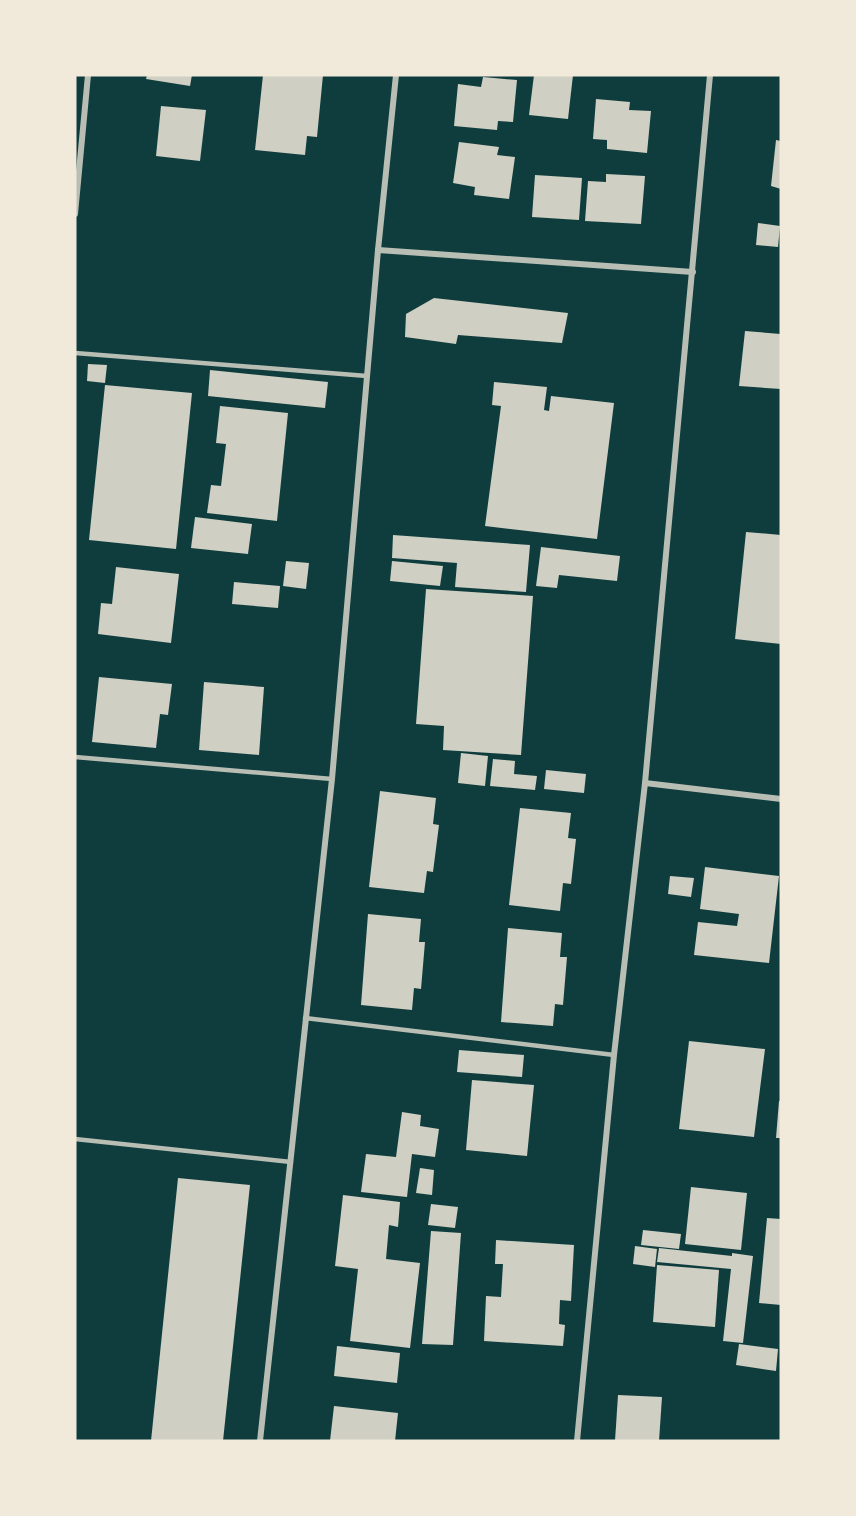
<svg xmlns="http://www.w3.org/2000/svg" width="856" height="1516" font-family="Literata,serif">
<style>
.building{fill:#cfcfc3}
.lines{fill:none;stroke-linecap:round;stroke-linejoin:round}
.service{stroke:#b8beb3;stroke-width:4.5}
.minor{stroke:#b8beb3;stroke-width:6}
</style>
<rect width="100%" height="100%" fill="#0f3d3e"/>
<g class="building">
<path d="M147 75H192L190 86 146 79Z"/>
<path d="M263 75H323L317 137 307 136 305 155 255 150Z"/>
<path d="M534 75H573L568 119 529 115Z"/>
<path d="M483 77 517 80 513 122 498 121 497 130 454 126 458 84 481 87Z"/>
<path d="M596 99 630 102 629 110 651 111 647 153 607 149V140L593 139Z"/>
<path d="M161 106 206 110 200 161 156 156Z"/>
<path d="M776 140 781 141V189L771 186Z"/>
<path d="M459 142 499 147 497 155 515 157 509 199 474 195 475 187 453 183Z"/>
<path d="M606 174 645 176 641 224 585 221 588 181 606 182Z"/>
<path d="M535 175 582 178 579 220 532 217Z"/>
<path d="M758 223 780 226 778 247 756 245Z"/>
<path d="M434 298 568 313 562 343 458 335 456 344 405 337 406 314Z"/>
<path d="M745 331 781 334V389L739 386Z"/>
<path d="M88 364 107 365 105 383 87 381Z"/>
<path d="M210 370 328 382 325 408 208 396Z"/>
<path d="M494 382 547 387 544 410 549 411 551 396 614 403 597 539 485 526 501 406 492 405Z"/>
<path d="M105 385 192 393 176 549 89 540Z"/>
<path d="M220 406 288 413 277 521 207 513 211 485 221 486 226 444 216 443Z"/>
<path d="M195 517 252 524 248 554 191 548Z"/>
<path d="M746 532 781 535V644L735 639Z"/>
<path d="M393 535 530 545 526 592 455 587 457 563 392 558Z"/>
<path d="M541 547 620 556 617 581 559 575 557 588 536 586Z"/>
<path d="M286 561 309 563 306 589 283 586Z"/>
<path d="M392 561 443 566 440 586 390 581Z"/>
<path d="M116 567 179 574 171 643 98 634 101 603 112 604Z"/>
<path d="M234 582 280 586 278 608 232 604Z"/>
<path d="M426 589 533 596 521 755 443 750 444 726 416 724Z"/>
<path d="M99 677 172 684 168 715 160 714 156 748 92 742Z"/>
<path d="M204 682 264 687 259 755 199 750Z"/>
<path d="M461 753 488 756 485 786 458 783Z"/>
<path d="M493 759 515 761 514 774 537 776 535 790 490 786Z"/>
<path d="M546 770 586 774 584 793 544 789Z"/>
<path d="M380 791 436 798 433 824 439 825 433 872 427 871 424 893 369 887Z"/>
<path d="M520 808 571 813 568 838 576 839 571 884 563 883 560 911 509 905Z"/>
<path d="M705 867 779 876 769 963 694 955 698 922 737 926 739 914 700 909Z"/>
<path d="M670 876 694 878 691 897 668 894Z"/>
<path d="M368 914 421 919 419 942H425L421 989 414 988 412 1010 361 1005Z"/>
<path d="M508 928 562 933 560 957H567L563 1005 555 1004 553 1026 501 1022Z"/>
<path d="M689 1041 765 1049 754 1137 679 1129Z"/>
<path d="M459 1050 524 1055 522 1077 457 1072Z"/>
<path d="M472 1080 534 1085 527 1156 466 1150Z"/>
<path d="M779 1101H781V1138H776Z"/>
<path d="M402 1112 421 1115 420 1126 439 1129 435 1157 412 1154 407 1197 361 1192 366 1154 396 1157Z"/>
<path d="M420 1168 434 1170 432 1195 416 1193Z"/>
<path d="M178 1178 250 1185 223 1441H151Z"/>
<path d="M691 1187 747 1193 741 1250 685 1244Z"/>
<path d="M343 1195 400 1202 398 1227 389 1225 386 1259 420 1263 410 1348 350 1341 358 1269 335 1266Z"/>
<path d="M431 1204 458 1207 455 1228 428 1225Z"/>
<path d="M767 1218 781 1219V1305L759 1303Z"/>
<path d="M643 1230 681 1234 679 1249 641 1245Z"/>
<path d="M431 1231 461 1233 453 1345 422 1344Z"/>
<path d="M496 1240 574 1245 571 1301 560 1300 559 1324 565 1325 563 1346 484 1341 486 1296 501 1297 503 1264H495Z"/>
<path d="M635 1246 657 1249 655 1267 633 1264Z"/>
<path d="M659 1248 732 1256V1253L753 1256 743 1343 723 1341 731 1269 657 1262Z"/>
<path d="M657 1265 719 1270 715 1327 653 1322Z"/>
<path d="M739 1344 778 1349 776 1371 736 1365Z"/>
<path d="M337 1346 400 1353 397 1383 334 1376Z"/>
<path d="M618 1395 662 1397 659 1441H615Z"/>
<path d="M334 1406 398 1413 395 1441H330Z"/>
</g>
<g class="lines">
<g class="service">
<path d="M75 353 367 376"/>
<path d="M75 757 332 779"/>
<path d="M305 1018 614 1055"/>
<path d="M75 1139 291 1162"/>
</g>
<g class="minor">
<path d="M75 214 88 75"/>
<path d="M378 250 693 272"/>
<path d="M645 783 781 799"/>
<path d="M260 1441 332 779 378 250 396 75"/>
<path d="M577 1441 614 1055 645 783 710 75"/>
</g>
</g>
<rect width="856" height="1516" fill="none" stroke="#f1e9da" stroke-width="153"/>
</svg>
